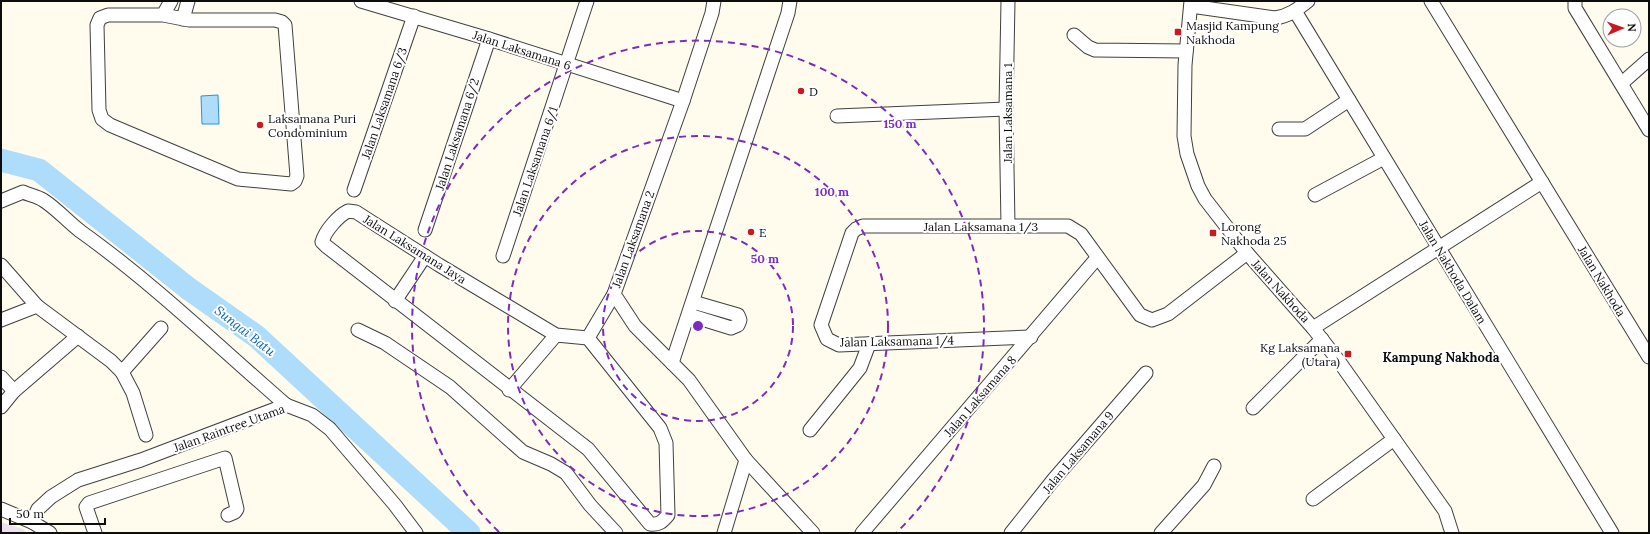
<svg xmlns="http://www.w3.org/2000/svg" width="1650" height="534" font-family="Lora,serif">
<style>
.industrial{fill:#ece1ed}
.water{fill:#adddfb;stroke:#2e92d8}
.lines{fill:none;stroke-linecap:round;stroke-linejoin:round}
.river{stroke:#adddfb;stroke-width:23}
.minor-casing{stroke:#404040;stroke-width:15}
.minor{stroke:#fff;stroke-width:13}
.ring{fill:none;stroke:#7b2cbf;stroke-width:2;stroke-dasharray:7 5}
.poi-dot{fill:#c81a20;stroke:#fff;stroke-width:1.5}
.labels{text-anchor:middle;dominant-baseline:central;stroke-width:4;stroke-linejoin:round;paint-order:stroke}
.poi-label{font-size:12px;fill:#0d0d0d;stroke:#fff;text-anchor:start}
.street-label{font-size:12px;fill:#0d0d0d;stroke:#fff}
.water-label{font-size:13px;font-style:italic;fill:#0c63a9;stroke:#fff}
.neighbourhood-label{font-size:13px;font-weight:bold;fill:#0d0d0d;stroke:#fff}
.centre{fill:#7b2cbf;stroke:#fff;stroke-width:2}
.ring-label{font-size:12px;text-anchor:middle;font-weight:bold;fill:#7b2cbf;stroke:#fff;stroke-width:4;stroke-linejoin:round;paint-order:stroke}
</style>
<rect width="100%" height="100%" fill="#fffced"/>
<path class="industrial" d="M1 522 23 529 27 533H1Z"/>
<path class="water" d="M218 95 219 124H202L201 96Z"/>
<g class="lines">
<path class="river" d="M1 160 39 170 189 289 256 336 469 533"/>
<defs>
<g id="minor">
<path d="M361 1 489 39 683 101"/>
<path d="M714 1 712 13 683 101 614 294 635 326 689 380 746 460 813 533"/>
<path d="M1191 1 1185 65 1184 136 1187 154 1198 186 1205 199 1247 253 1313 328 1338 360 1445 511 1452 533"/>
<path d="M1431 1 1649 357"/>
<path d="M1575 1V8L1649 130"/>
<path d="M1191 6 1275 18C1289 16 1298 9 1308 1"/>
<path d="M1295 11 1612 533"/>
<path d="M163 15 189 20H275L282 22 285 25 297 176 295 181 291 184 238 179 110 125 102 119 99 110 97 25 100 18 108 15H163L171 1"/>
<path d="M183 19 188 1"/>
<path d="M1074 35 1088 47 1095 50 1186 51"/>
<path d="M1622 83 1649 59"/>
<path d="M837 116 1006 109"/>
<path d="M1279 129H1305L1349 100"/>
<path d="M354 190 414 16"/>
<path d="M1315 195 1384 158"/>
<path d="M1 201 23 192C29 195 37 196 43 200 56 208 67 221 80 231 153 283 218 346 286 405"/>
<path d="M348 211 356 212 370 221 439 265 556 335 588 338 660 428 666 443 668 515C662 522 659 525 650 524L588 449 326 246 322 242C325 231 338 216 348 211Z"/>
<path d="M1008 226 1006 109 1008 1"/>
<path d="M425 230 489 39"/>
<path d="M503 256 587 1"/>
<path d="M1 265 37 306"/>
<path d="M395 301 425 256"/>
<path d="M689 315 731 328 738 325 740 320 738 315 693 302"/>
<path d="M1 320 37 306 111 361 122 372 161 328"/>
<path d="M1313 328 1542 182"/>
<path d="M358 330 385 343 450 387 523 452 551 464 566 473 590 505 616 533"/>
<path d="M1031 337 839 345 827 339 821 325 852 233 856 229 863 226H1068L1081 234 1140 315 1152 320 1168 314 1247 253"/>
<path d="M588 338 614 294"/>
<path d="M672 363 788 13 790 1"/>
<path d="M122 372 133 393 146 435"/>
<path d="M1 377 14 391 1 407"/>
<path d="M509 390 556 335"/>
<path d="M14 391 78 336"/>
<path d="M1253 408 1322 339"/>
<path d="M810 430 860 368 869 344"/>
<path d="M1313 499 1394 439"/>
<path d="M1 509 32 522 50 533"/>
<path d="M32 522 38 509 51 497 78 480 141 460 286 405 312 415 330 429 395 505 416 533"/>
<path d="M95 533 86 507 89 503 225 458 237 509 235 512 228 515"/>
<path d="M724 533 746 460"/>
<path d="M862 533 1097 258"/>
<path d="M1011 533 1054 479 1146 373"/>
<path d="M1161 533 1204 485 1214 466"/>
</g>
</defs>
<use href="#minor" class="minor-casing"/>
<use href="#minor" class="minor"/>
</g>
<g class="ring">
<circle cx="698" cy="326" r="95"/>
<circle cx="698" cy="326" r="190"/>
<path d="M499 532A286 286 0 1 1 897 532"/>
</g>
<g class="poi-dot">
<rect x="1174" y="28" width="8" height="8" rx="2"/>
<circle cx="801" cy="91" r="4"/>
<circle cx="260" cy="125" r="4"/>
<circle cx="751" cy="232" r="4"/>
<rect x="1209" y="229" width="8" height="8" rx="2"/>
<rect x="1344" y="350" width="8" height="8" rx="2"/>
</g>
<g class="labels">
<g class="poi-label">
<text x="1186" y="25">Masjid Kampung<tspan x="1186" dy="14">Nakhoda</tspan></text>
<text x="809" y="91">D</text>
<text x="268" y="118">Laksamana Puri<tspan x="268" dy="14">Condominium</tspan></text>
<text x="1221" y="226">Lorong<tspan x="1221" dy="14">Nakhoda 25</tspan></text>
<text x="759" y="232">E</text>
<text x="1340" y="347" text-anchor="end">Kg Laksamana<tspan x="1340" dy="14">(Utara)</tspan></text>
</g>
<g class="street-label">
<text transform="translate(522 50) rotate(18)">Jalan Laksamana 6</text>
<text transform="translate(384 103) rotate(-71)">Jalan Laksamana 6/3</text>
<text transform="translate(1007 113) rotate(-90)">Jalan Laksamana 1</text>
<text transform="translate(457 134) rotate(-72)">Jalan Laksamana 6/2</text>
<text transform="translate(535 161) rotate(-71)">Jalan Laksamana 6/1</text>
<text x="981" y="226">Jalan Laksamana 1/3</text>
<text transform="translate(633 239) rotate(-70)">Jalan Laksamana 2</text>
<text transform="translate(415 249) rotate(32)">Jalan Laksamana Jaya</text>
<text transform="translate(1453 272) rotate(59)">Jalan Nakhoda Dalam</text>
<text transform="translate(1602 281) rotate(59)">Jalan Nakhoda</text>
<text transform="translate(1281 291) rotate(48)">Jalan Nakhoda</text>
<text transform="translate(897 341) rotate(-1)">Jalan Laksamana 1/4</text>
<text transform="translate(980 396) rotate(-49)">Jalan Laksamana 8</text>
<text transform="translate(229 428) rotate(-20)">Jalan Raintree Utama</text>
<text transform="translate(1078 452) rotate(-50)">Jalan Laksamana 9</text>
</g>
<g class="water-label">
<text transform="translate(245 331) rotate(38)">Sungai Batu</text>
</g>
<g class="neighbourhood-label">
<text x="1441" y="357">Kampung Nakhoda</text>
</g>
</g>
<circle cx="698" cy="326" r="6" class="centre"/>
<g class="ring-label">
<text x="900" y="128">150 m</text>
<text x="832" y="196">100 m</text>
<text x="765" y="263">50 m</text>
</g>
<rect width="1650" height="534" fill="none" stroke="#0d0d0d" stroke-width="4"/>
<g transform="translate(1622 28) rotate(88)"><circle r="19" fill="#ffffff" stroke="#9e9e9e"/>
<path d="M0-3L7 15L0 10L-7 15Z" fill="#c81a20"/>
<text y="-6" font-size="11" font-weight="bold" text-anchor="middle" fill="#0d0d0d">N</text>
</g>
<path d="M10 518v6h95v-6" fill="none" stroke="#0d0d0d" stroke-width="2"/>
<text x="16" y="518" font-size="12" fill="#0d0d0d" stroke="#ffffff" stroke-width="3" paint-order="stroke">50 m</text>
</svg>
